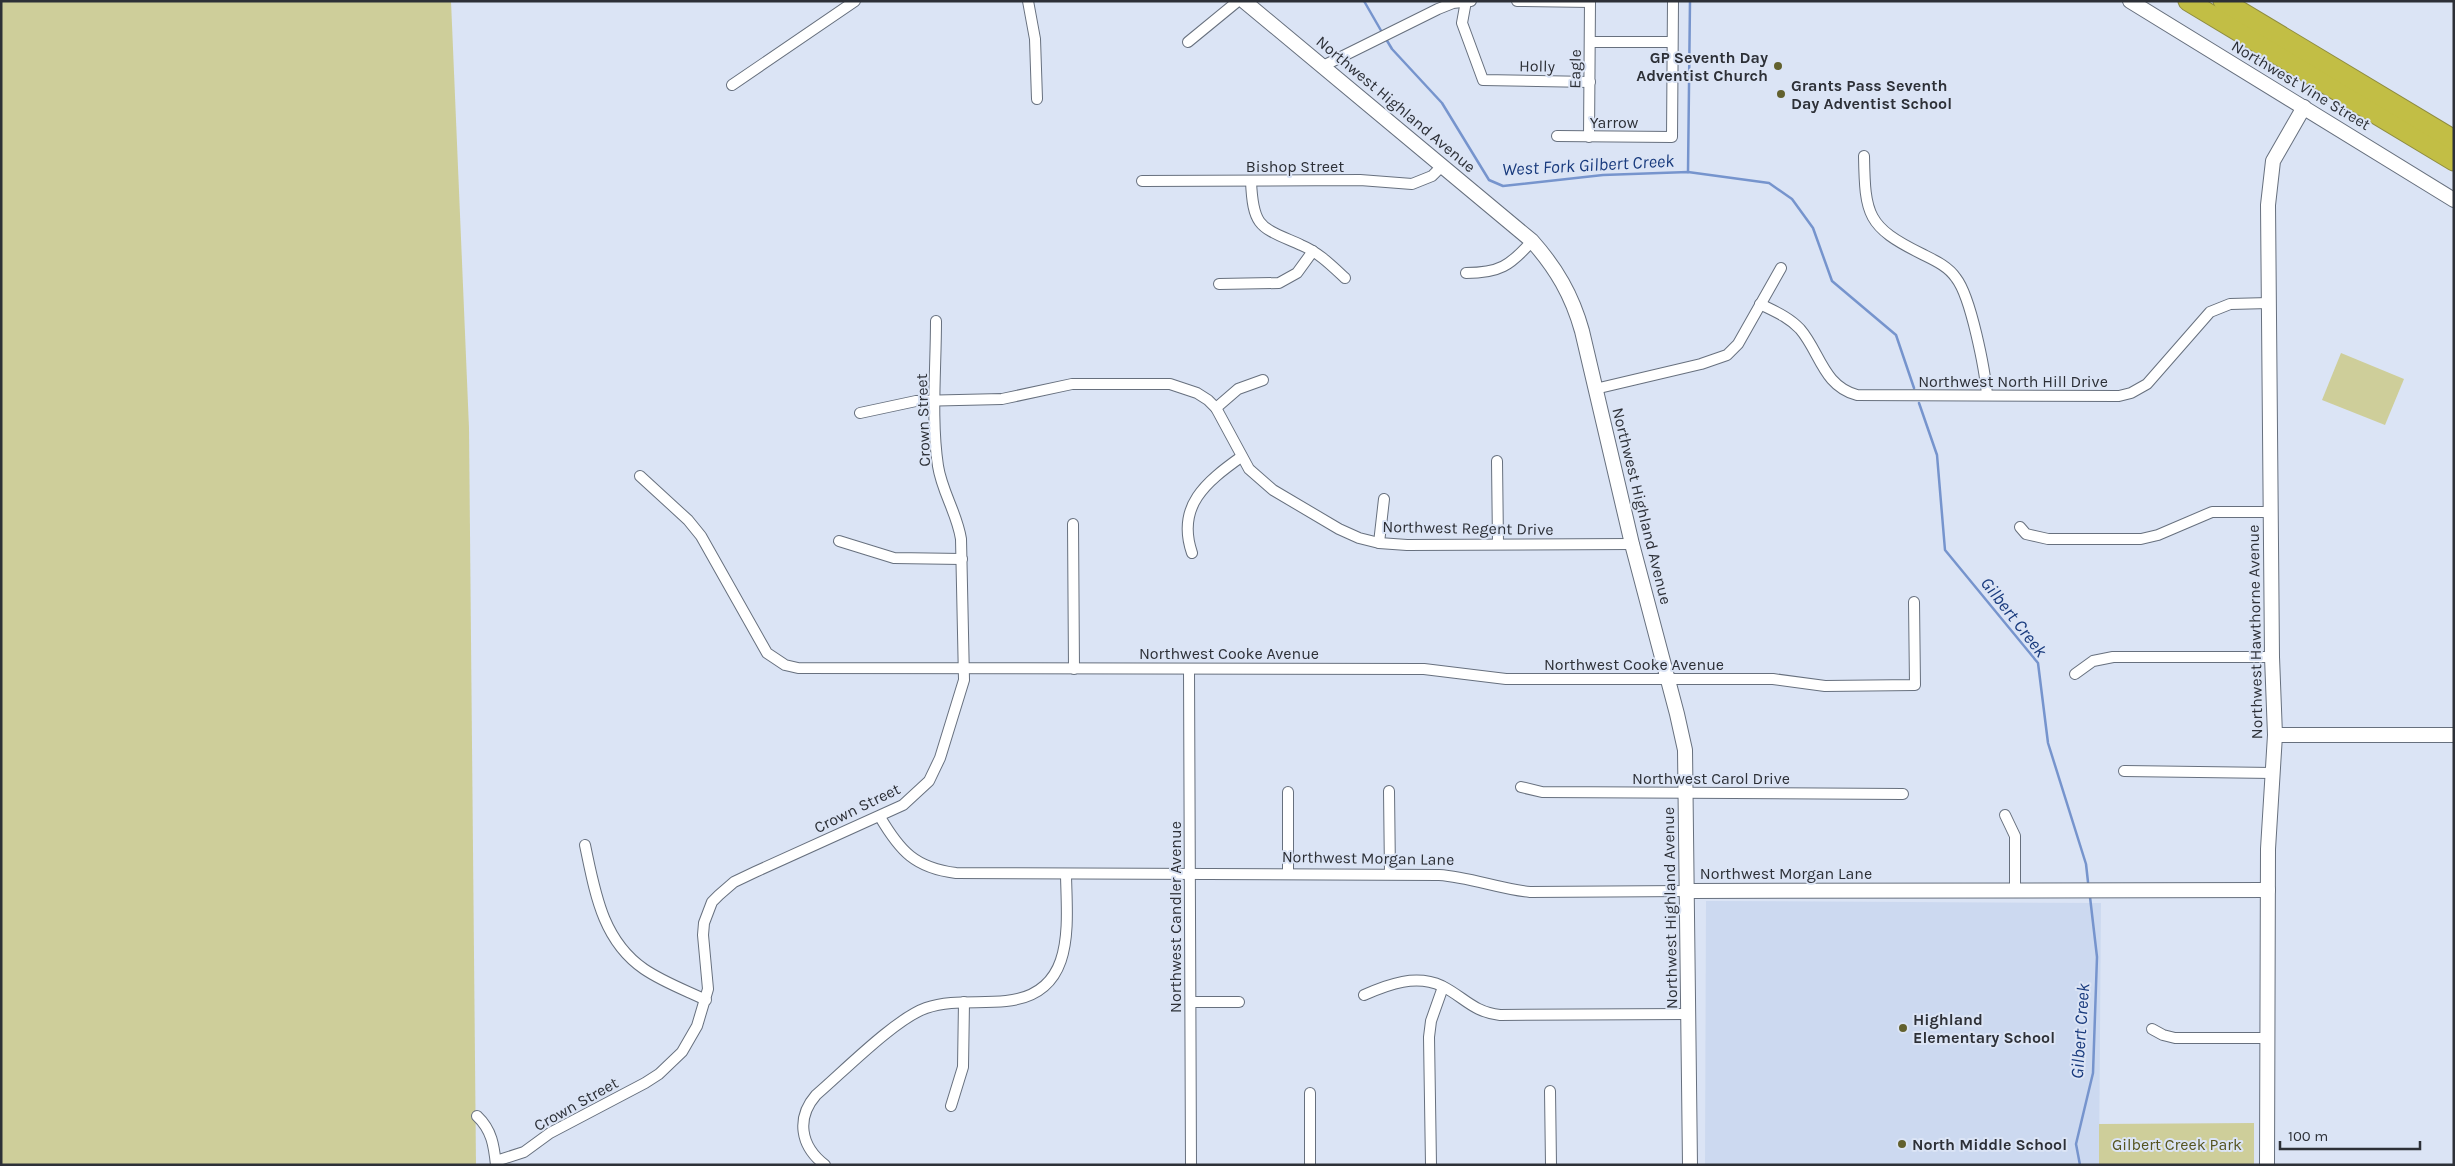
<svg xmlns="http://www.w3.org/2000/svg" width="2455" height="1166" font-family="Karla,sans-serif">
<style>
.built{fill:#ccd9f0}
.green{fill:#cece9a}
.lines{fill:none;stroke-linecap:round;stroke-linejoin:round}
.stream{stroke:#7694cd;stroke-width:2.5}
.street-casing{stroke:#67707e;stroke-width:12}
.secondary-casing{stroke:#67707e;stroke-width:16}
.highway-casing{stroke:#8e8c40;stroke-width:21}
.street{stroke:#fff;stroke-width:10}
.secondary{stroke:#fff;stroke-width:14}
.highway{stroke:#c2be45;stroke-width:19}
.poi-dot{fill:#62612e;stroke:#dbe4f5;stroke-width:2}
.labels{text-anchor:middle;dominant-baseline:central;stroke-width:4;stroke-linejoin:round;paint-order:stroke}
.poi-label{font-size:16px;font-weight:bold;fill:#2d3037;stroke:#dbe4f5;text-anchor:start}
.street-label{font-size:16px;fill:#2d3037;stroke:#dbe4f5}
.park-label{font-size:16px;fill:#55541f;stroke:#dbe4f5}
.water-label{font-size:18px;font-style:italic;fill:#183a7d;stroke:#dbe4f5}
</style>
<rect width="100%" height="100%" fill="#dbe4f5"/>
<path class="built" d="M1706 901 2101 903 2099 1165H1705Z"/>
<g class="green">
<path d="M1 1H451L469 428 476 1165H1Z"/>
<path d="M2341 353 2404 379 2385 425 2322 400Z"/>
<path d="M2254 1123V1165H2099V1124Z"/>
</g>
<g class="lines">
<g class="stream">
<path d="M1364 1 1383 34"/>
<path d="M1386 39 1392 49 1442 103 1489 180 1503 186 1603 175 1688 172 1769 183 1792 199 1813 228 1832 281 1896 335 1914 388"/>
<path d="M1688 172 1690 1"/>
<path d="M1919 403 1937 455 1945 550 2038 663 2048 743 2086 864 2088 882"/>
<path d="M2080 1165 2076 1144 2093 1073 2097 957 2090 897"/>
</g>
<defs>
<g id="street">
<path d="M1028 1 1035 39 1037 99"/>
<path d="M1466 1 1462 23 1483 80 1590 82"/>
<path d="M1517 1 1590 2"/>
<path d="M1188 42 1238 1"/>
<path d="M1590 42H1672"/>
<path d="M1323 66 1438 9 1453 3 1471 1"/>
<path d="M732 85 855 1"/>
<path d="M1557 136 1672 137 1673 1"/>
<path d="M1589 137 1590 1"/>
<path d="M1864 156C1865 215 1867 227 1922 254 1934 260 1948 266 1956 278 1971 297 1985 370 1987 395"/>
<path d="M1142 181 1360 180 1412 184 1432 176 1442 166"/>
<path d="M1251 181C1253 229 1261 227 1301 245 1318 252 1331 265 1345 278"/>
<path d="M1466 273C1499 273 1510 266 1532 241"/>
<path d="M1219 284 1279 283 1297 273 1313 251"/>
<path d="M1760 304C1774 311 1789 317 1800 329 1820 352 1823 386 1857 395L2119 396 2131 393 2147 384 2210 312 2230 304 2269 303"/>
<path d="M1595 389 1701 364 1727 355 1738 344 1781 268"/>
<path d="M1216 408 1238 389 1263 380"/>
<path d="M860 413 916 401 1002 399 1072 384H1170L1197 393 1208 400 1216 408 1249 469 1273 490 1339 529 1359 538 1379 543 1407 545 1632 544"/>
<path d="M1497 461 1498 544"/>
<path d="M640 476 688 520 701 536 767 653 785 665 798 668 1424 669 1506 679H1773L1825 686 1915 685 1914 602"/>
<path d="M1073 524 1074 669"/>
<path d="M2020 527 2026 534 2048 539H2141L2158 535 2212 512H2271"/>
<path d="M839 541 894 558 962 559"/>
<path d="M1379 543 1384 499"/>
<path d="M1192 553C1176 506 1206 482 1241 457"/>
<path d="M1189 669 1191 1165"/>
<path d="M2075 674 2093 661 2113 657H2272"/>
<path d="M2124 771 2273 773"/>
<path d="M1521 787 1542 792 1903 794"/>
<path d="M1389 791 1390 874"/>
<path d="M1288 792V874"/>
<path d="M2005 815 2015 836V890"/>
<path d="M880 817C900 851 915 868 956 873L1439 875C1470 877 1499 889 1530 892L1687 891"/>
<path d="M585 845C595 892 602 940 644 969 663 982 685 990 706 1000"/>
<path d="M1364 995C1389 984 1416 974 1442 986 1464 997 1473 1012 1500 1015L1689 1014"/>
<path d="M1191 1002H1239"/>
<path d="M2152 1029 2163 1035 2175 1038H2267"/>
<path d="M1550 1091 1551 1165"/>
<path d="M1310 1093V1165"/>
<path d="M951 1106 963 1067 964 1002"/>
<path d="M477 1116C492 1130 494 1146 496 1165"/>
<path d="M496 1161 524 1152 550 1133 645 1083 659 1074 682 1052 697 1026 708 989 703 935 704 923 712 902 719 895 734 882 755 872 903 805 929 781 940 758 964 680 961 539C957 513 942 492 938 466 931 419 936 369 936 321"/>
<path d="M825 1165C800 1146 796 1118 816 1095 844 1071 895 1019 926 1008 952 999 979 1004 1006 1001 1076 994 1067 926 1066 875"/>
<path d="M1431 1165 1429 1037 1431 1021 1443 987"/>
</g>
<g id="secondary">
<path d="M1244 1 1532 241C1556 268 1572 295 1582 331L1632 544 1677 714 1685 750 1690 1165"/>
<path d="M2130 1 2454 200"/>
<path d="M2275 735H2454"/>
<path d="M1687 891 2268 890"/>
<path d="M2267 1165 2268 849 2275 735 2272 657 2268 205 2273 161 2304 107"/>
</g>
<g id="highway">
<path d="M2188 1 2454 161"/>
<path d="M2223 1 2454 140"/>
</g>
</defs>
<use href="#street" class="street-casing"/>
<use href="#secondary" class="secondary-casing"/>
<use href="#highway" class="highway-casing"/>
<use href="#street" class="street"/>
<use href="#secondary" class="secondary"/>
<use href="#highway" class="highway"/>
</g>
<g class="poi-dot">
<circle cx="1778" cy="66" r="5"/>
<circle cx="1781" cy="94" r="5"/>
<circle cx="1903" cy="1028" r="5"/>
<circle cx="1902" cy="1144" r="5"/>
</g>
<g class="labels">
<g class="poi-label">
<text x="1768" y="57" text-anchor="end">GP Seventh Day<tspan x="1768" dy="18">Adventist Church</tspan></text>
<text x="1791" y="85">Grants Pass Seventh<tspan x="1791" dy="18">Day Adventist School</tspan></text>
<text x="1913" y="1019">Highland<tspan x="1913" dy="18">Elementary School</tspan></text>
<text x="1912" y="1144">North Middle School</text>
</g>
<g class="street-label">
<text transform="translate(1537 66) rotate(1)">Holly</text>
<text transform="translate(1575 69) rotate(-89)">Eagle</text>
<text transform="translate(2301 85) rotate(31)">Northwest Vine Street</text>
<text transform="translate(1396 104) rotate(40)">Northwest Highland Avenue</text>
<text x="1614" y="122">Yarrow</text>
<text x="1295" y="166">Bishop Street</text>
<text x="2013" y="381">Northwest North Hill Drive</text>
<text transform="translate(923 420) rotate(-92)">Crown Street</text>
<text transform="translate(1642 506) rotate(76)">Northwest Highland Avenue</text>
<text transform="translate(1468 528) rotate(1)">Northwest Regent Drive</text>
<text transform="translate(2255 632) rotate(-91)">Northwest Hawthorne Avenue</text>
<text x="1229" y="653">Northwest Cooke Avenue</text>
<text x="1634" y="664">Northwest Cooke Avenue</text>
<text x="1711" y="778">Northwest Carol Drive</text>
<text transform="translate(857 808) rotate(-26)">Crown Street</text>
<text transform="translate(1368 858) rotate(1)">Northwest Morgan Lane</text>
<text x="1786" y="873">Northwest Morgan Lane</text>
<text transform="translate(1670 908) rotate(-91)">Northwest Highland Avenue</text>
<text transform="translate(1175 917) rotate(-90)">Northwest Candler Avenue</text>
<text transform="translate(576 1104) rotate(-29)">Crown Street</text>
</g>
<g class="park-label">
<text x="2177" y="1144">Gilbert Creek Park</text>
</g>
<g class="water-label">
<text transform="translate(1588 165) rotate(-3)">West Fork Gilbert Creek</text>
<text transform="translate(2014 617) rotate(52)">Gilbert Creek</text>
<text transform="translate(2080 1031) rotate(-86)">Gilbert Creek</text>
</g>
</g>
<rect width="2455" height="1166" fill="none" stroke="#2d3037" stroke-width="5"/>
<path d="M2280 1141v8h140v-8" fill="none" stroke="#2d3037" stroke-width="2.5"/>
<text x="2288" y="1141" font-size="15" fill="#2d3037" stroke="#dbe4f5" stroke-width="4" paint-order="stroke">100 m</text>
</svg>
